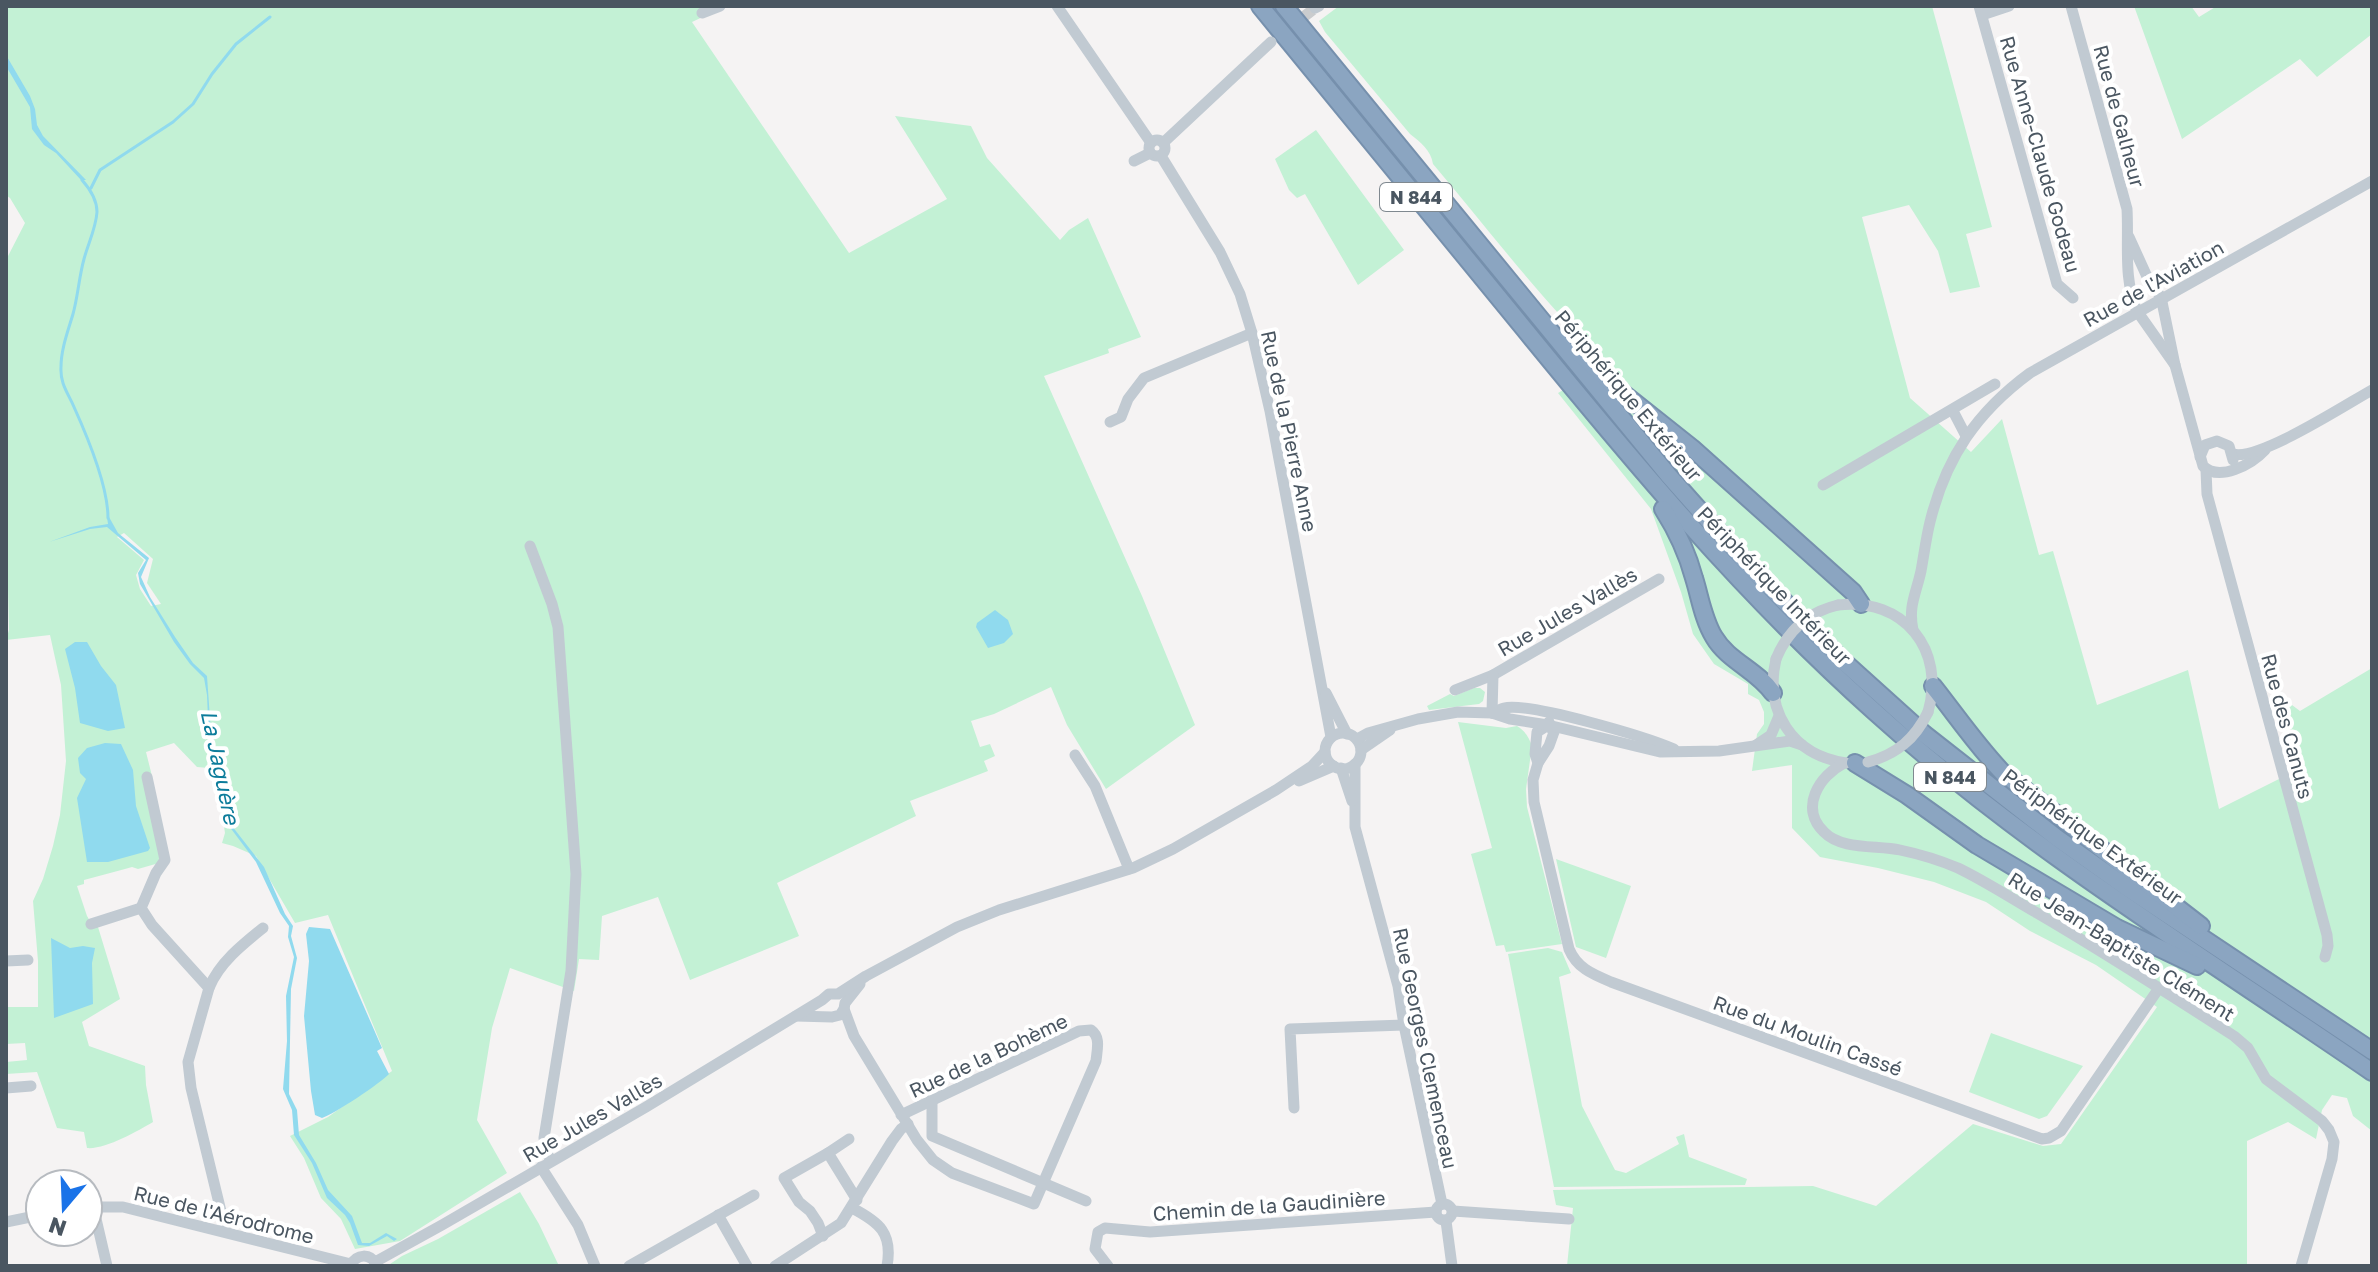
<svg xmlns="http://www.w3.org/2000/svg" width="2378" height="1272" font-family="'Golos Text',sans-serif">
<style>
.green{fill:#c3f1d5;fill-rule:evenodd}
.water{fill:#90daee}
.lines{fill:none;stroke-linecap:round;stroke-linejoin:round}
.stream{stroke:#90daee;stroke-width:3}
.minor-tunnel{stroke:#caccce;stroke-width:11;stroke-dasharray:11 5.5;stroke-linecap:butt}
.highway-casing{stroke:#7690ad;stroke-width:20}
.minor{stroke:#c1cad2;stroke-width:11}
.highway{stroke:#8ba5c1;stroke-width:16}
.minor-bridge{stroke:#c1cad2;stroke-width:11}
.labels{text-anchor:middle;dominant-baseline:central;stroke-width:8;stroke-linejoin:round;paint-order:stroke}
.shield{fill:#fff;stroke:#808990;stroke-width:2}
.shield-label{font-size:18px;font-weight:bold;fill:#4a5661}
.street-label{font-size:20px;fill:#4a5661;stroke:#fff}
.water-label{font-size:22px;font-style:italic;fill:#0c7c9b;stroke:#fff}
</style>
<rect width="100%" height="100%" fill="#f5f3f3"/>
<g class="green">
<path d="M6 6H726L692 22 849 253 947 199 895 116 971 126 987 158 1060 240 1069 230 1088 218 1141 337 1108 349 1109 353 1044 376 1142 596 1195 725 1106 789 1067 725 1051 687 994 714 971 721 980 747 990 744 995 756 984 761 988 771 910 801 916 816 777 883 799 936 690 980 658 897 602 916 599 960 579 959 574 991 510 968 492 1028 477 1120 507 1173 400 1241 355 1249 341 1219 321 1198 304 1158 290 1136 328 1117 392 1071 328 915 295 923 256 856 233 846 222 843 225 833 222 813 225 798 209 768 197 767 174 743 146 752 152 776 160 851 159 863 138 869 132 867 125 869 84 880V884L77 886 87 916 93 926 98 927 120 999 82 1022 89 1046 145 1066 146 1085 153 1122C138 1131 104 1150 87 1148L84 1132 57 1128 37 1072 6 1074V1062L27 1060 25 1043 6 1044V1007H38V961L33 901 43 879 53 846 60 815 66 761 61 685 50 635 6 640 9 630 6 508V260L25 223 10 198 6 195ZM124 533 153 559 147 583 161 604 151 606 140 589 136 575 144 560 117 537Z"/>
<path d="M1339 6H1932L1992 227 1966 234 1980 287 1950 293 1938 251 1909 205 1862 217 1910 398 1971 452 2002 419 2039 555 2053 551 2097 705 2188 670 2219 809 2281 778 2293 774 2276 693 2300 711 2372 668V1131L2353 1116 2347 1098 2332 1095 2322 1110 2316 1139 2288 1122 2247 1141V1266H1567L1573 1208 1556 1205 1553 1190 1813 1186 1876 1206 1973 1124 2043 1146 2061 1144 2157 1007 2096 965 2030 931 1986 902 1934 882 1878 868 1820 857 1792 828V765L1752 771 1757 734 1764 724V712L1759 700 1748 694V684L1714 664 1693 634 1681 592 1651 509 1558 393 1608 364C1544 304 1490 231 1433 164 1431 150 1420 142 1410 134L1325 32 1319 21Z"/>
<path d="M2134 6H2191L2199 17 2217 6H2372V34L2317 77 2300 59 2182 139Z"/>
<path d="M1316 130 1404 250 1358 285 1305 194 1297 198 1289 190 1275 159Z"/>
<path d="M1474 688H1480L1485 692 1483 701 1479 704 1429 710 1427 706 1450 694 1454 696Z"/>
<path d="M1458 722 1506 728 1517 726C1525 731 1529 737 1532 746L1526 789 1527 807 1562 944 1506 952 1504 945 1496 946 1471 854 1492 848Z"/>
<path d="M1556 859 1631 886 1606 958 1576 947Z"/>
<path d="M1548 948 1562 952 1571 973 1559 977 1582 1106 1615 1170 1626 1173 1679 1144 1676 1137 1684 1134 1689 1157 1747 1179 1745 1185 1554 1187 1508 954Z"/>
<path d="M1991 1033 2083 1066 2047 1116 2039 1119 1969 1092Z"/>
<path d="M520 1192 539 1224 559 1266H387L402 1256 438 1239Z"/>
</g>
<g class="water">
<path d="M6 55 30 96 35 109 37 125 43 136 86 180H81L56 153 44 145 32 129 30 107 6 66Z"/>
<path d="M107 517H109L118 533 149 558 141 577 150 597 175 637 193 663 207 676 211 733 219 763 233 796 232 826 264 867 285 914 293 926 291 936 297 958 291 989 289 1094 297 1110 299 1135 316 1163 328 1190 352 1216 362 1243H370L386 1233 397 1239 394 1241 387 1236 369 1246 358 1245 350 1223 345 1215 327 1198 312 1163 294 1135 292 1110 283 1089 287 1041 286 996 294 957 288 937 289 926 280 913 256 862 229 826 230 796 214 762 209 741 207 695 204 678 190 664 174 642 140 584 138 573 146 560 107 527 90 529 49 542 90 527 108 524Z"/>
<path d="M995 610 1008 620 1013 634 1004 643 988 648 976 627 977 623Z"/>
<path d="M75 642H87L101 666 116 685 125 728 108 731 80 723 75 688 65 649Z"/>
<path d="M105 743 121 744 133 770 136 806 150 848 148 851 108 862H87L77 798 86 779 80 773 78 758 87 748Z"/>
<path d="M309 927 330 929 382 1048 377 1051 389 1074C382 1082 333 1115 322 1118L315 1115 311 1091 304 1016 309 961 306 934Z"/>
<path d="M51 938 70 948 83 946 95 948 92 963 93 1004 54 1018Z"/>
</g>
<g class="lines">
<g class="stream">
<path d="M82 180C90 189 97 199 97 212 96 228 88 244 84 259 79 277 78 296 73 314 68 331 61 349 61 367 60 384 68 393 74 407 88 438 108 485 108 518"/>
<path d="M91 188 100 170 173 122 193 104 212 74 236 44 270 17"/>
</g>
<path class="minor-tunnel" d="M1278 37 1315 8"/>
<defs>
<g id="highway">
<path d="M1260 6C1347 113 1435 219 1522 326 1633 462 1743 594 1874 711 2028 850 2202 955 2372 1072"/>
<path d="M1284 6 1669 476 1749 566 1843 661 1924 734 2057 838 2126 887 2372 1051"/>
<path d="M1579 353 1614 386 1692 448 1853 592 1861 604"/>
<path d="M1663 509C1677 531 1687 552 1694 578 1700 597 1703 619 1714 637 1728 661 1757 670 1773 693"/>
<path d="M1933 686C1956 715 1977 746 2003 773L2201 926"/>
<path d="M1855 763 1907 795 1977 845 2117 928 2197 966"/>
</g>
</defs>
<use href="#highway" class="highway-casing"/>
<g class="minor">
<path d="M1057 6 1151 143"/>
<path d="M1979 6 2057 284 2073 298"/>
<path d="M2071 6 2127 209C2129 244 2123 278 2137 311L2175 365"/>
<path d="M1315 8 1319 6"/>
<path d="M702 13 720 6"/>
<path d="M1982 15 2009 6"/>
<circle cx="1157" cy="148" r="8"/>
<path d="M1163 143 1271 42"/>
<path d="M1161 156 1220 252 1240 294 1252 333 1270 411 1331 737"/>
<path d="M1134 161 1150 153"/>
<path d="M2129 237 2149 281 2161 297 2175 365 2203 466C2219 482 2251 465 2265 450"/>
<path d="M1953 411 1966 436"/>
<path d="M1110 422 1121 417 1128 399 1144 378 1252 333"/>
<path d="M2233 454C2259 461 2345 405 2372 390"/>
<path d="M2200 457 2205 445 2217 441 2229 446 2233 460"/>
<path d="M2206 470 2207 494 2327 935 2328 946 2325 957"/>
<path d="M1823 485 1995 384"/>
<path d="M530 546 552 604 558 627 576 874 571 971 544 1138 545 1149 551 1161"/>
<path d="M1838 605C1904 597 1946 650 1928 712"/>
<path d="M1913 630C1908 606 1916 594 1921 571 1924 555 1926 538 1930 522 1946 457 1977 412 2030 373L2372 181"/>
<path d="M1776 659C1764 711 1792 755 1846 763"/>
<path d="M1455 690 1493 675 1659 579"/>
<path d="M1326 693 1347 734"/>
<path d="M1492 713C1496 711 1500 709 1504 708 1530 702 1646 737 1674 749"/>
<path d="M1492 713 1493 675"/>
<path d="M1548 725 1537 732 1535 754 1538 763 1549 746 1554 732 1548 725 1549 722"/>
<circle cx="1343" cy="751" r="18"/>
<path d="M1357 739 1368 733 1418 719 1458 712 1492 713 1510 719 1548 725 1660 752 1719 751 1790 741 1802 745"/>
<path d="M1756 745 1771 735 1779 716"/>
<path d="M1361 750 1390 730"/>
<path d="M1075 755 1095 786 1129 869"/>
<path d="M1538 763 1533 780 1534 802 1569 949C1577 968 1592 974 1611 982L2042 1139 2049 1138 2061 1131 2159 988"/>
<path d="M1844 763C1819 776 1799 808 1824 832 1841 850 1877 845 1900 850 1919 854 1939 860 1958 868 1985 881 2011 898 2037 913 2104 952 2169 994 2234 1036L2248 1048 2266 1079 2322 1121 2329 1130 2334 1142 2332 1159 2301 1266"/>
<path d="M1355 764V827L1398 986 1404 1025 1442 1204"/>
<path d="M1341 768 1352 801"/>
<path d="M147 777 165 860 156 873 141 908 152 925 209 988 188 1062 191 1088 226 1232"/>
<path d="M1299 781 1334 766"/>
<path d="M91 924 141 908"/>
<path d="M6 961 28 960"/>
<path d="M209 988C219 963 243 944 263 928"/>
<path d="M844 1009 854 1036 917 1140 933 1160 952 1173 1034 1204 1096 1061C1097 1050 1101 1037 1091 1030L1079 1031 901 1115"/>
<path d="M796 1016 832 1017 840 1015 844 1009 845 1003 860 984"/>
<path d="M6 1088 31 1086"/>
<path d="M932 1099V1136L1086 1201"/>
<path d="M1294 1108 1290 1029 1404 1025"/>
<path d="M828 1153 849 1139"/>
<path d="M541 1167 578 1225 595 1266"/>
<circle cx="1444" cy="1212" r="8"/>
<path d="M93 1206 107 1266"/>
<path d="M88 1207H123L351 1264"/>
<path d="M852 1208C879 1222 893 1233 887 1266"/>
<path d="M1453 1211 1569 1219"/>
<path d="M718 1215 747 1266"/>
<path d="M1446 1221 1452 1266"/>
<path d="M6 1222 40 1215"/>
<path d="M823 1236 818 1223 810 1211 799 1202 784 1178 828 1153 857 1200"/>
<path d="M375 1262 442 1225 646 1107 822 1000 829 994H838L866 976 957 927 999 910 1133 868 1173 849 1276 790 1312 766 1325 752"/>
<path d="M350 1266C357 1253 370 1253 377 1265"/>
<path d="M629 1266 754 1195"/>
<path d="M775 1266 841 1223 892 1141 901 1129 908 1124"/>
<path d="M1108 1266 1095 1249 1098 1232 1105 1228 1150 1232 1436 1212"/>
</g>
<use href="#highway" class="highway"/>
<g class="minor-bridge">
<path d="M1776 659C1788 630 1808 612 1838 605"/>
<path d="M1868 762C1897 754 1915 739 1928 712"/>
</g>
</g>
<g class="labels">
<g class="shield">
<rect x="1380" y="183" width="72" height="28" rx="6"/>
<rect x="1914" y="763" width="72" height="28" rx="6"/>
</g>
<g class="shield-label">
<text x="1416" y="197">N 844</text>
<text x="1950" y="777">N 844</text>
</g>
<g class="street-label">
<text transform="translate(2120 116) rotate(75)">Rue de Galheur</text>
<text transform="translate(2041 154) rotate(74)">Rue Anne-Claude Godeau</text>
<text transform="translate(2153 283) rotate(-29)">Rue de l'Aviation</text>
<text transform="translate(1629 395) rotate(50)">Périphérique Extérieur</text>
<text transform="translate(1290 431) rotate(78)">Rue de la Pierre Anne</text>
<text transform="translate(1775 585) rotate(46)">Périphérique Intérieur</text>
<text transform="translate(1567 611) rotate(-30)">Rue Jules Vallès</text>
<text transform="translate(2288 726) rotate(75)">Rue des Canuts</text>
<text transform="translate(2093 836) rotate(36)">Périphérique Extérieur</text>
<text transform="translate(2122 946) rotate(32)">Rue Jean-Baptiste Clément</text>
<text transform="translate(1808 1035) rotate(20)">Rue du Moulin Cassé</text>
<text transform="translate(1426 1048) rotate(78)">Rue Georges Clemenceau</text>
<text transform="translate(988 1055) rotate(-25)">Rue de la Bohème</text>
<text transform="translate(592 1117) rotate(-30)">Rue Jules Vallès</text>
<text transform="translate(1269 1205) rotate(-4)">Chemin de la Gaudinière</text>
<text transform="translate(224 1214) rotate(14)">Rue de l'Aérodrome</text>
</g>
<g class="water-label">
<text transform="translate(221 767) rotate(78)">La Jaguère</text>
</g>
</g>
<rect width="2378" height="1272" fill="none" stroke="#4a5661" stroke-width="16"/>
<g transform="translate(64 1208) rotate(199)"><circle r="38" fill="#ffffff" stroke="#b7bbc0" stroke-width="2"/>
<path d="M0-6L14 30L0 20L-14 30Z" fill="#1a73e8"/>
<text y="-12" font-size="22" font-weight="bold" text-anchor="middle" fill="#4a5661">N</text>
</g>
</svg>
